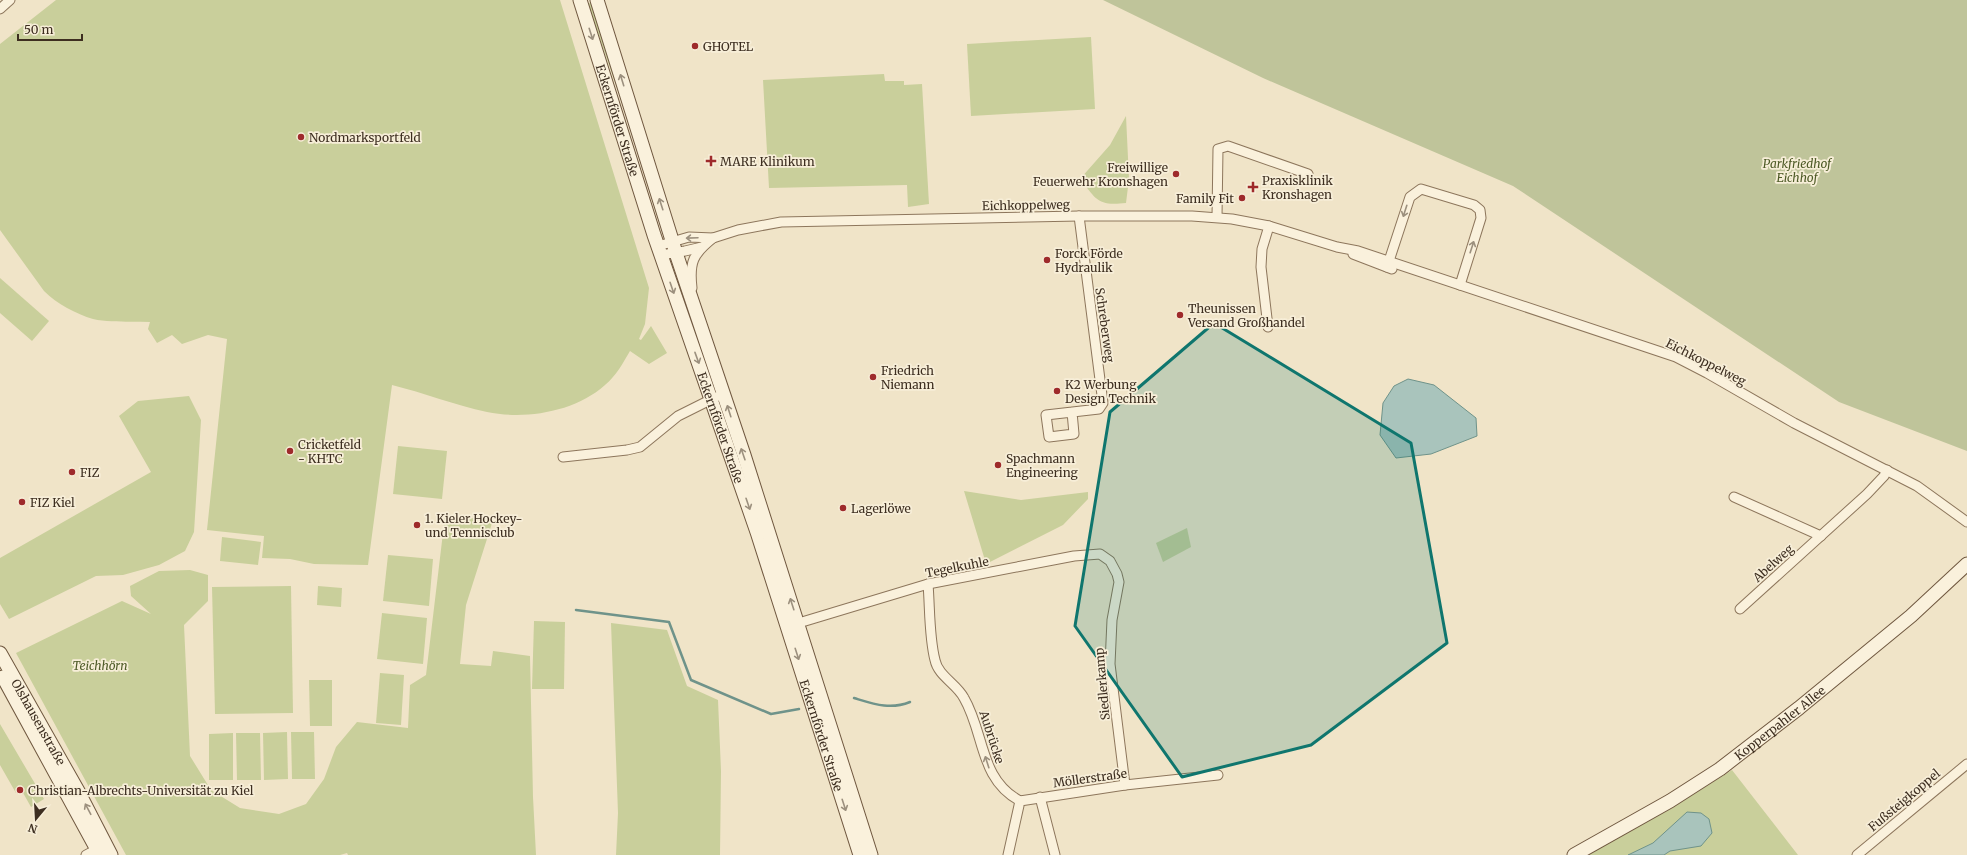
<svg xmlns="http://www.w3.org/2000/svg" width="1967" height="855" font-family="Merriweather,serif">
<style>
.green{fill:#c9cf9b}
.cemetery{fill:#bfc49a}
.water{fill:#a9c4bc;stroke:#6f938a}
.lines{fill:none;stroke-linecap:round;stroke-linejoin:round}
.stream{stroke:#6f938a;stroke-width:2.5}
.street-casing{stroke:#8d765c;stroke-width:11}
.secondary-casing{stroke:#6f573f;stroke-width:15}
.street{stroke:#faf1dc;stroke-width:9}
.secondary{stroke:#faf1dc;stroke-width:13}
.oneway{stroke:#9c907e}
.marked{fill:#0f766e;fill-opacity:0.2;stroke:#0f766e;stroke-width:3;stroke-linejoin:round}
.poi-dot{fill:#9e2a2b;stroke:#f7eed8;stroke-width:1.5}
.labels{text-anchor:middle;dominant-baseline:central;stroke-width:3.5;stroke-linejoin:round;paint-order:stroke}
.poi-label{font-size:12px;fill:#3d2e20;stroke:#f7eed8;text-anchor:start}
.street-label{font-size:12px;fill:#3d2e20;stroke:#f7eed8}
.park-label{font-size:12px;font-style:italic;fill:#4d5a26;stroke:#f7eed8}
</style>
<rect width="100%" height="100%" fill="#f0e4c8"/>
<g class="green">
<path d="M56 0H560L649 288 645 324 639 339 641 340 651 326 667 353 649 364 630 351C623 363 616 376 605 385 575 412 525 420 487 412 455 405 424 393 392 385L368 565 314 564 290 559 262 558 264 536 207 530 227 339 208 335 182 344 172 335 157 343 148 329 150 322C132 321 111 323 93 319 76 314 57 304 44 291L0 230V44Z"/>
<path d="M592 2 623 102 622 103 588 4Z"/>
<path d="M1091 37 1095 109 971 116 967 44Z"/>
<path d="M884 74 885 81H904V85L922 84 929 204 908 207 907 185 769 188 763 80Z"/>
<path d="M1126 116 1129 179 1126 203C1097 206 1097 200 1080 179L1110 145Z"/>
<path d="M0 278 49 321 32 341 0 313Z"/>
<path d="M189 396 201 420 194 532 185 551 159 565 123 575 96 576 9 619 0 604V558L151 472 119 416 138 401Z"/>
<path d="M398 446 447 451 442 499 393 494Z"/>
<path d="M964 491 1021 500 1088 492V499L1063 525 988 563 984 557Z"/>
<path d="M445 516 493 520 466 605 460 664 491 666 493 651 530 656 533 797 536 855H348L347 853 340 855H126L16 653 122 601 151 614 131 596 130 586 159 571 190 570 208 575V601L184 625 190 756 211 790 240 808 279 814 306 804 324 779 336 747 357 722 408 728 410 685 426 675Z"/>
<path d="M1187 528 1191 547 1163 562 1156 543Z"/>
<path d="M222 537 261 542 258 565 220 561Z"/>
<path d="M388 555 433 559 429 606 383 601Z"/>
<path d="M291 586 293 713 215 714 212 587Z"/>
<path d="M318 586 342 588 341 607 317 605Z"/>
<path d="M382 613 427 618 423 664 377 659Z"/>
<path d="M534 621 565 622 564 689H532Z"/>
<path d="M611 623 667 630 687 686 718 700 721 771 720 855H616L618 813Z"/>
<path d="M380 673 404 675 401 725 376 723Z"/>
<path d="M309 680H332V726H310Z"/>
<path d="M0 724 44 799 31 807 22 791 16 793 0 765Z"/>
<path d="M287 732 288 779 264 780 263 733Z"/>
<path d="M291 732H314L315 779H292Z"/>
<path d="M233 733V780H209V734Z"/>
<path d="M236 733H260L261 780H237Z"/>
<path d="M1732 770 1798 855H1587L1672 808Z"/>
</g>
<path class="cemetery" d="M1103 0H1967V451L1839 402 1513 186 1263 78Z"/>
<g class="water">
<path d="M1408 379 1434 385 1476 418 1477 436 1431 454 1396 458 1380 435 1383 403 1394 386Z"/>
<path d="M1687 812 1701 813 1709 819 1712 833 1701 846 1670 851 1664 855H1628L1653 843Z"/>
</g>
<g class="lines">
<g class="stream">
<path d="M576 610 669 622 691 680 771 714 799 709"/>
<path d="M854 698C874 704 890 710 910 702"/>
</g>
<defs>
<g id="street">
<path d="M0 9 10 0"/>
<path d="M1217 217 1218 149 1228 146 1308 174"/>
<path d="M658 246 689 237 713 238 738 230 781 222 1079 216H1192L1232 219 1269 226 1337 247 1358 251 1676 357 1707 373 1794 423 1917 486 1967 522"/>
<path d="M1353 254 1392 269"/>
<path d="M661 255 685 251 702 247"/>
<path d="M1387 267 1410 197 1421 189 1474 205 1480 210 1481 218 1460 285"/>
<path d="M692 288C689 262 693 254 713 238"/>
<path d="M1268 327 1261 267 1262 249 1269 226"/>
<path d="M1072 412 1074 434 1049 437 1046 415 1099 409 1103 403 1079 216"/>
<path d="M563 457 627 450 640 447 678 416 716 397"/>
<path d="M1734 497 1821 536"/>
<path d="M928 584C930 608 929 637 935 660 938 676 957 684 964 698 985 734 979 779 1020 801"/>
<path d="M1740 609 1867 494 1884 476 1887 470"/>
<path d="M792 625 928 584 1074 556 1100 554 1110 561 1117 574 1119 582 1112 620 1110 664 1125 785"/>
<path d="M1040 797 1055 855"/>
<path d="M86 855 101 847"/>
<path d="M1008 855 1020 801 1125 785 1218 775"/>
<path d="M1857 855 1967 764"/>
</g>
<g id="secondary">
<path id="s1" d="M580 0 654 235 757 532 860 855"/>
<path d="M597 0 676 253 744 455 871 855"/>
<path id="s2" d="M0 653 78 791 111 855"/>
<path d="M3 677 100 855"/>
<path id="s3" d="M1574 855 1670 801 1720 769 1799 708 1911 616 1967 564"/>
</g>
</defs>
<use href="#street" class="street-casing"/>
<use href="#secondary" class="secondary-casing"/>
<use href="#street" class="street"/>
<use href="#secondary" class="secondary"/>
</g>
<defs><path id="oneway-shaft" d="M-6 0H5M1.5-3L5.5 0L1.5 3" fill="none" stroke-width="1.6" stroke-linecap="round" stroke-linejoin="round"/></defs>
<g class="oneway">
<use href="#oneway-shaft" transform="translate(591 34) rotate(72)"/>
<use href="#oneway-shaft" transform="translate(622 80) rotate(-107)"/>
<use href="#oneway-shaft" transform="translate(661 204) rotate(-108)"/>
<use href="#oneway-shaft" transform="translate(1405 211) rotate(108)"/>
<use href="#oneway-shaft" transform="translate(692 238) rotate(178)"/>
<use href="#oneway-shaft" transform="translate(1472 247) rotate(-72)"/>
<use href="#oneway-shaft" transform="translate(672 288) rotate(71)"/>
<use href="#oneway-shaft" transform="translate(697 358) rotate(70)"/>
<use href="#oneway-shaft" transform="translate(729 411) rotate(-108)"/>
<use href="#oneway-shaft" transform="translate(743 454) rotate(-109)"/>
<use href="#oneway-shaft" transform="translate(748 504) rotate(71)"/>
<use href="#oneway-shaft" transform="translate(792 604) rotate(-108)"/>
<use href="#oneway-shaft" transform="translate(797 654) rotate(72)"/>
<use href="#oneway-shaft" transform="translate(987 762) rotate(-108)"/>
<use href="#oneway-shaft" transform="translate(844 805) rotate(72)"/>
<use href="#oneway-shaft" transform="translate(88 809) rotate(-118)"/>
</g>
<path class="marked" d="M1214 323 1411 443 1447 643 1311 745 1182 777 1075 626 1110 412Z"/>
<g class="poi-dot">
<circle cx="695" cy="46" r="4"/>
<circle cx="301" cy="137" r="4"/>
<path d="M709 155h4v4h4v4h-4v4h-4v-4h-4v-4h4z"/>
<circle cx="1176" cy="174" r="4"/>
<path d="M1251 181h4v4h4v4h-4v4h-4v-4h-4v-4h4z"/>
<circle cx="1242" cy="198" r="4"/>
<circle cx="1047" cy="260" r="4"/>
<circle cx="1180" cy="315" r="4"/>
<circle cx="873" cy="377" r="4"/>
<circle cx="1057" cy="391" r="4"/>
<circle cx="290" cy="451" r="4"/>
<circle cx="998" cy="465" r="4"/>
<circle cx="72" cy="472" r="4"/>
<circle cx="22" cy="502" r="4"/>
<circle cx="843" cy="508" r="4"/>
<circle cx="417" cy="525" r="4"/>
<circle cx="20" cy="790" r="4"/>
</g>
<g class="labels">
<g class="poi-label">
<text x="703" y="46">GHOTEL</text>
<text x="309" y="137">Nordmarksportfeld</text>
<text x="720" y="161">MARE Klinikum</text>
<text x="1168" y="167" text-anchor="end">Freiwillige<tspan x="1168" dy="14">Feuerwehr Kronshagen</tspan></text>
<text x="1262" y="180">Praxisklinik<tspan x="1262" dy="14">Kronshagen</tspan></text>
<text x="1234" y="198" text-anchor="end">Family Fit</text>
<text x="1055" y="253">Forck Förde<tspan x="1055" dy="14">Hydraulik</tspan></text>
<text x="1188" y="308">Theunissen<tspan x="1188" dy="14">Versand Großhandel</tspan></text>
<text x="881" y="370">Friedrich<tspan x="881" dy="14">Niemann</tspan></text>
<text x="1065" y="384">K2 Werbung<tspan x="1065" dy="14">Design Technik</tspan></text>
<text x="298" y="444">Cricketfeld<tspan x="298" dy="14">- KHTC</tspan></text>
<text x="1006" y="458">Spachmann<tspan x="1006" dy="14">Engineering</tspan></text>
<text x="80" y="472">FIZ</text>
<text x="30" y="502">FIZ Kiel</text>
<text x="851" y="508">Lagerlöwe</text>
<text x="425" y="518">1. Kieler Hockey-<tspan x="425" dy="14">und Tennisclub</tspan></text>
<text x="28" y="790">Christian-Albrechts-Universität zu Kiel</text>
</g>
<g class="street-label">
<text stroke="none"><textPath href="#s1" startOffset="126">Eckernförder Straße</textPath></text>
<text transform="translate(1026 205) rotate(-1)">Eichkoppelweg</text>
<text transform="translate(1105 325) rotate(82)">Schreberweg</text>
<text transform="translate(1706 362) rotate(27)">Eichkoppelweg</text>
<text stroke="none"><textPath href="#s1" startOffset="450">Eckernförder Straße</textPath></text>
<text transform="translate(1773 563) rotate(-42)">Abelweg</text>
<text transform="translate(957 567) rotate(-11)">Tegelkuhle</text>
<text transform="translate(1102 684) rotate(-95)">Siedlerkamp</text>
<text stroke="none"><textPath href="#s2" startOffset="79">Olshausenstraße</textPath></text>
<text stroke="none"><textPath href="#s3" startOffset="245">Kopperpahler Allee</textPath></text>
<text stroke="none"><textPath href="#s1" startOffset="774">Eckernförder Straße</textPath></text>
<text transform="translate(992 737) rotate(72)">Aubrücke</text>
<text transform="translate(1090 778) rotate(-8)">Möllerstraße</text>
<text transform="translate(1904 800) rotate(-40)">Fußsteigkoppel</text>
</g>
<g class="park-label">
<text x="1797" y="163">Parkfriedhof<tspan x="1797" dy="14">Eichhof</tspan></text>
<text x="100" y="665">Teichhörn</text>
</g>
</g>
<g transform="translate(36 819) rotate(198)" stroke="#f7eed8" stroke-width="3" paint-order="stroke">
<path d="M0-3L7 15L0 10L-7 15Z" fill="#3d2e20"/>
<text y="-6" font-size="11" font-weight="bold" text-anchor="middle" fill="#3d2e20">N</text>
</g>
<path d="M18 34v6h64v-6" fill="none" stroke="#3d2e20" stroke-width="2"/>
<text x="24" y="34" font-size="12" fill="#3d2e20" stroke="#f7eed8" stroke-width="3" paint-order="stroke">50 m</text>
</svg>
